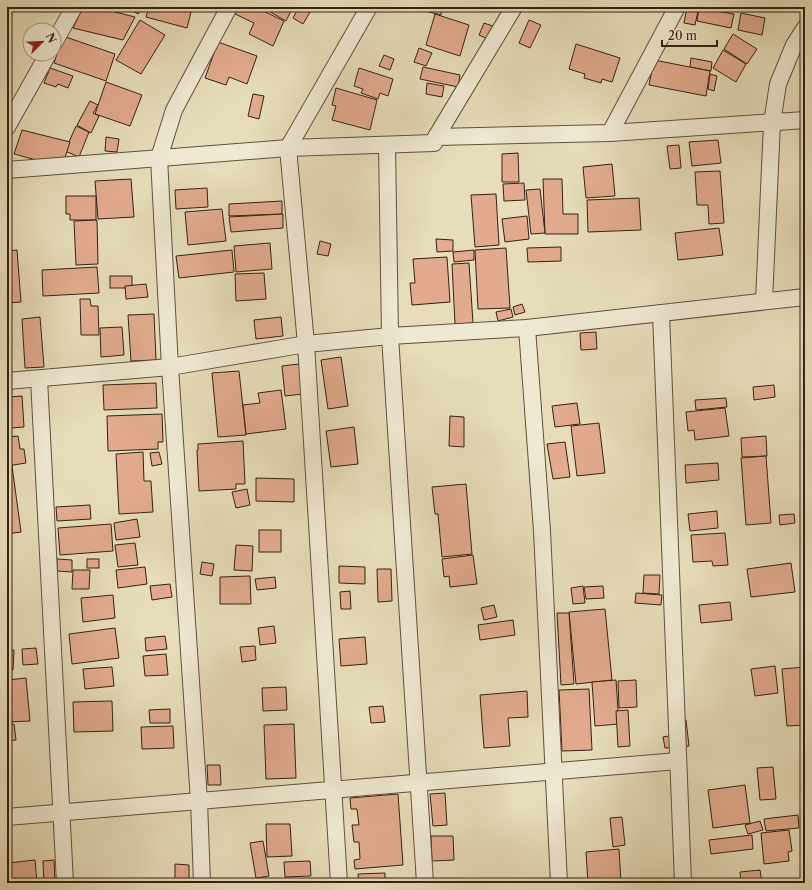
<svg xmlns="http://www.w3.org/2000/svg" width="812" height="890" font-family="'Libre Caslon Text',serif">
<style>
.building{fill:#e2ab8f;stroke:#352114}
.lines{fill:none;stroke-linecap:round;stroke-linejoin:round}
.street-casing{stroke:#62503e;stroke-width:18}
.street{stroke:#efe9d2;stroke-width:16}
</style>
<rect width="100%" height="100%" fill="#e7ddba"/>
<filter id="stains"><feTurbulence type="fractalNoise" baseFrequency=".005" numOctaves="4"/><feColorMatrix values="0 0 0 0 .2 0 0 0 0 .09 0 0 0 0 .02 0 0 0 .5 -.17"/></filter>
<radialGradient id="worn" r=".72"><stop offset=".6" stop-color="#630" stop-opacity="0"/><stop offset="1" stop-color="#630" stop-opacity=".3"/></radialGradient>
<g class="building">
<path d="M33 7H49L48 12Z"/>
<path d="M83 7H95L135 17 123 40 73 28Z"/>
<path d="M126 7H142L138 14Z"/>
<path d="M149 7H188L192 8 187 28 146 17Z"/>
<path d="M238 7H255L284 21 273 46 249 34 254 23 235 14Z"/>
<path d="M266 7H293L286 21 265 9Z"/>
<path d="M299 7H313L303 24 293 18Z"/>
<path d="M409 7H442L441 15Z"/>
<path d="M687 7H699L695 25 684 23Z"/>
<path d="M699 8 734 14 731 28 697 21Z"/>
<path d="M741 13 765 18 762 35 738 30Z"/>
<path d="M435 14 469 25 460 56 426 45Z"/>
<path d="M140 20 165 35 141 74 116 60Z"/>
<path d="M529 20 541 25 530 48 519 43Z"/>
<path d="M484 23 498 28 492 41 479 35Z"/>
<path d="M733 34 757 49 747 64 724 49Z"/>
<path d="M63 36 115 54 106 81 54 63Z"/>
<path d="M218 42 257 56 247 84 229 77 226 85 205 78Z"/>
<path d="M576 44 620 58 612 82 602 79 601 83 584 78 585 74 569 69Z"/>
<path d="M419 48 432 53 426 66 414 62Z"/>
<path d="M723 50 746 64 736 82 713 68Z"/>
<path d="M384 55 394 59 390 70 379 66Z"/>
<path d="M691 58 712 62 711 71 690 67Z"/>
<path d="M654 60 710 71 706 96 649 85Z"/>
<path d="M7 62H9L7 80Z"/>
<path d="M423 67 460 75 458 87 420 79Z"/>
<path d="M50 68 73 76 68 88 58 84 56 87 44 83Z"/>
<path d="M359 68 393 79 388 96 380 93 378 99 361 93 363 89 354 86Z"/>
<path d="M710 74 717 76 714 91 708 89Z"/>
<path d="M106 82 142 95 130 126 95 114Z"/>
<path d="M427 83 444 86 442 97 426 94Z"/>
<path d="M336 88 377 100 370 130 332 120 336 106 332 105Z"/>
<path d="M253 94 264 96 259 119 248 116Z"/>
<path d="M90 101 98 105 93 113 99 116 91 133 77 125Z"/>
<path d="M76 126 89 132 79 157 65 151Z"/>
<path d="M22 130 70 142 62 167 14 154Z"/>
<path d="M106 137 119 139 117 152 105 151Z"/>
<path d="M718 140 721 163 692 166 689 142Z"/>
<path d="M679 145 681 168 670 169 667 146Z"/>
<path d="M518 153 519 182H502V154Z"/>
<path d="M612 164 615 196 586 198 583 167Z"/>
<path d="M720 171 724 223 709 224 708 205H697L695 172Z"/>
<path d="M131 179 134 217 98 219 95 181Z"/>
<path d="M543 179H562L563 214H578V234H545Z"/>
<path d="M524 183 525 200 504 201 503 184Z"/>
<path d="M207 188 208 207 176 209 175 190Z"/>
<path d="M540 189 545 233 531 234 526 190Z"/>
<path d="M496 194 499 245 475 247 471 195Z"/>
<path d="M66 196H96V220H70V214H66Z"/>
<path d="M639 198 641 230 588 232 587 200Z"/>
<path d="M282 201V214L229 216V204Z"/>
<path d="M222 209 226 241 188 245 185 212Z"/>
<path d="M283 214V228L231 232 229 217Z"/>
<path d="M527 216 529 239 505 242 502 219Z"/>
<path d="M97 220 98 264 76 265 74 221Z"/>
<path d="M719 228 723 255 678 260 675 233Z"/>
<path d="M436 239 453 240V251L437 252Z"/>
<path d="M320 241 331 244 328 256 317 254Z"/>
<path d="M270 243 272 269 236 272 234 246Z"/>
<path d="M561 247V261L528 262 527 248Z"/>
<path d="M506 248 510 308 478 309 475 250Z"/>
<path d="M17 250 21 302 7 303V251Z"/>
<path d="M232 250 234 272 179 278 176 256Z"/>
<path d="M474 250V260L454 262 453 252Z"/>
<path d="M447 257 450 302 412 305 410 283H415L413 259Z"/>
<path d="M469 263 473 323 455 324 452 264Z"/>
<path d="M97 267 99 293 43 296 42 270Z"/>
<path d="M264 273 266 299 236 301 235 274Z"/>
<rect x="110" y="276" width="22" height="12"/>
<path d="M146 284 148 297 126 299 125 286Z"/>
<path d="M80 299H90L91 306H98L99 335H81Z"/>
<path d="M522 304 525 312 515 315 513 307Z"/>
<path d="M511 309 513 317 498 321 496 312Z"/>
<path d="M154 314 156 360 131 361 128 315Z"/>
<path d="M40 317 44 367 25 368 22 319Z"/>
<path d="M281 317 283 336 256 339 254 320Z"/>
<path d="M122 327 124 355 101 357 100 328Z"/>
<path d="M596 332 597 349 581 350 580 333Z"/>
<path d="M341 357 348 406 328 409 321 360Z"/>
<path d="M299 364 303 394 285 396 282 366Z"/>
<path d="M239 371 246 435 218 437 212 373Z"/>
<path d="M156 383 157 408 104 410 103 385Z"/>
<path d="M774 385 775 397 754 400 753 387Z"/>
<path d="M281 390 286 429 246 434 243 405 260 403 258 393Z"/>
<path d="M22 396 24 427 11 428 9 397Z"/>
<path d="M726 398 727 407 696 410 695 400Z"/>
<path d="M577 403 580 424 555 427 552 406Z"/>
<path d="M725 408 729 436 695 440 694 430 688 431 686 412Z"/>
<path d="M162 414 163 442H158V449L108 451 107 416Z"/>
<path d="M450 416 464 417V447L449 446Z"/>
<path d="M599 423 605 473 577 476 571 426Z"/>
<path d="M354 427 358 464 331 467 326 431Z"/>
<path d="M18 436 20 449H24L26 463 7 466V437Z"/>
<path d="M766 436 767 456 742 457 741 438Z"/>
<path d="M243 441 245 484H236V489L199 491 197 450H198V444Z"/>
<path d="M565 442 570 477 553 479 547 444Z"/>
<path d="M143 452 144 481H151L153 512 119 514 116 454Z"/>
<path d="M159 452 162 464 152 466 150 453Z"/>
<path d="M766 456 771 523 746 525 741 458Z"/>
<path d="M718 463 719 480 686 483 685 465Z"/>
<path d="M12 466 21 532 7 534V467Z"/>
<path d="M256 478 294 479V502L256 501Z"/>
<path d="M466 484 472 554 442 557 438 514H435L432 487Z"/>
<path d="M247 489 250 505 236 508 232 492Z"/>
<path d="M90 505 91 519 57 521 56 507Z"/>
<path d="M717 511 718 528 690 531 688 514Z"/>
<path d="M794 514 795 523 780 525 779 515Z"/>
<path d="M137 519 140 537 116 540 114 523Z"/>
<path d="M111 524 113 551 60 555 58 528Z"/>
<rect x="259" y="530" width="22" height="22"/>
<path d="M725 533 728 565 713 566 712 561 693 562 691 535Z"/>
<path d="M7 541 11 563 7 564Z"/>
<path d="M135 543 138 565 118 567 115 545Z"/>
<path d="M236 545 253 546 252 571 234 570Z"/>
<path d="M473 555 477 584 450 587 449 576 444 577 442 559Z"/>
<path d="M57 559 72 560V572L57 571Z"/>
<rect x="87" y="559" width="12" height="9"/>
<path d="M202 562 214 564 212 576 200 574Z"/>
<path d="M791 563 795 592 751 597 747 569Z"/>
<path d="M339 566 365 567V584L339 583Z"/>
<path d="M145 567 147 584 118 588 116 570Z"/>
<path d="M377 569H391L392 601 378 602Z"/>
<path d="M73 570H90L89 589H72Z"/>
<path d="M644 575H660L659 594 643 593Z"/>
<path d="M250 576 251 604H220V577Z"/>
<path d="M275 577 276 588 257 590 255 579Z"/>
<path d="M170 584 172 597 152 600 150 586Z"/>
<path d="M583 586 585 603 573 604 571 588Z"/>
<path d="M603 586 604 598 586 599 584 587Z"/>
<path d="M350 591 351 609H341L340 592Z"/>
<path d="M636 593 662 595 661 605 635 603Z"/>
<path d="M113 595 115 618 83 622 81 598Z"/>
<path d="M730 602 732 620 701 623 699 605Z"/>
<path d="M494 605 497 617 484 620 481 608Z"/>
<path d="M605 609 612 680 576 684 569 612Z"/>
<path d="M557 613H569L574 684 561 685Z"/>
<path d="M513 620 515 635 480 640 478 625Z"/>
<path d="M274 626 276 643 260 645 258 628Z"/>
<path d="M115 628 119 658 72 664 69 634Z"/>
<path d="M165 636 167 649 146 651 145 638Z"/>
<path d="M365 637 367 664 341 666 339 639Z"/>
<path d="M255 646 256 660 242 662 240 647Z"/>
<path d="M36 648 38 664 23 665 22 649Z"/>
<path d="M7 650H14L13 670H7Z"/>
<path d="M166 654 168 675 145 676 143 656Z"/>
<path d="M775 666 778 693 755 696 751 669Z"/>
<path d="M112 667 114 686 85 689 83 669Z"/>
<path d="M805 667V725L787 726 782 669Z"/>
<path d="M26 678 30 721 7 722V680Z"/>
<path d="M616 680 619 724 595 726 592 682Z"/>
<path d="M636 680 637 707 619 708 618 681Z"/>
<path d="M286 687 287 710 263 711 262 688Z"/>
<path d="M589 689 592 750 562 751 559 690Z"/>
<path d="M527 691 528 717 508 718 510 746 484 748 480 695Z"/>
<path d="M112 701 113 731 74 732 73 702Z"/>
<path d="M383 706 385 722 371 723 369 707Z"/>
<path d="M170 709V723H150L149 710Z"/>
<path d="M628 710 630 746 618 747 616 711Z"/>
<path d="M686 720 689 746 678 747 676 721Z"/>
<path d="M14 724 16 740 7 741V725Z"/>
<path d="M294 724 296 778 266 779 264 725Z"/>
<path d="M173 726 174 748 142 749 141 727Z"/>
<path d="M675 735 676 747 665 748 663 737Z"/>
<path d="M207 765H220L221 785H208Z"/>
<path d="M773 767 776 799 760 800 757 768Z"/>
<path d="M745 785 750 823 713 828 708 790Z"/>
<path d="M445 793 447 825 433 826 430 794Z"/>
<path d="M398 794 403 865 355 869 354 860 360 859 359 842H354L352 825H359L357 809H351L350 798Z"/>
<path d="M798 815 799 828 766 831 764 819Z"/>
<path d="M622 817 625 845 613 847 610 818Z"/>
<path d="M760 821 763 830 748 834 745 825Z"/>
<path d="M266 824H290L292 856 267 857Z"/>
<path d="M789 830 792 851 788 852 789 861 764 864 761 833Z"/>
<path d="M752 835 753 849 711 854 709 840Z"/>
<path d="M431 836H453L454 860 432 861Z"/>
<path d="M263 841 269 876 256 878 250 843Z"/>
<path d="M619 849 621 883H588L586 852Z"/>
<path d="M35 860 37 883H7V863Z"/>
<path d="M54 860 55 883H44L43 861Z"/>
<path d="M310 861 311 876 285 877 284 862Z"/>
<path d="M175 864 189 865V880H175Z"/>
<path d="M760 870 762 883H741L740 872Z"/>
<path d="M385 873V883H359L358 874Z"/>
<path d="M259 879 260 883H230Z"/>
</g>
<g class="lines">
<defs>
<g id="street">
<path d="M54 43 74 7"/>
<path d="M7 127 48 54"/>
<path d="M610 133 677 7"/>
<path d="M436 137 514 7"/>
<path d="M387 145 390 336 425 883"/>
<path d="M7 170 288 148 434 143 436 137 610 133 805 120"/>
<path d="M764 301 772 123 778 84 794 45 805 28"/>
<path d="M661 313 683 883"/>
<path d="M527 328 542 531 559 883"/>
<path d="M39 379 65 883"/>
<path d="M7 381 170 367 306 344 390 336 527 328 805 297"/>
<path d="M7 817 678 761"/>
<path d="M202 883 199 801 170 367 159 158 174 110 229 7"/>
<path d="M339 883 306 344 288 148 369 7"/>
</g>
</defs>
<use href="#street" class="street-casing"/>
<use href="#street" class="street"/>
</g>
<rect width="812" height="890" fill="none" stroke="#e7ddba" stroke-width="24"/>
<rect x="8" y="8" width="796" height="874" fill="none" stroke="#352114" stroke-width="2"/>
<rect x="12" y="12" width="788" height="866" fill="none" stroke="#352114"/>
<g transform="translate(42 42) rotate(66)"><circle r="19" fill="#efe9d2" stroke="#a59986"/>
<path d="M0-3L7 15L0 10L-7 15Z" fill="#8f2418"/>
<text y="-6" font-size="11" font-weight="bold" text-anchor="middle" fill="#352114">N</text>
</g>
<path d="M662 40v6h55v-6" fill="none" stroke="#352114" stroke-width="2"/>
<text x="668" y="40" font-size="12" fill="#352114" stroke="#efe9d2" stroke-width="3" paint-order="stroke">20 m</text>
<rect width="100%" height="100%" filter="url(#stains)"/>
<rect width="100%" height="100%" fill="url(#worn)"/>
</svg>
